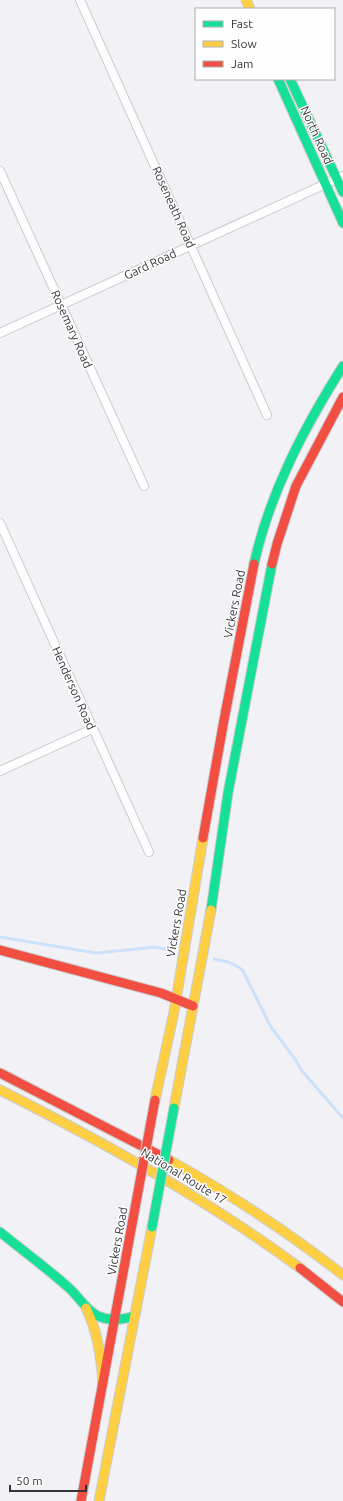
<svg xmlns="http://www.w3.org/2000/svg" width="343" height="1501" font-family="Ubuntu,sans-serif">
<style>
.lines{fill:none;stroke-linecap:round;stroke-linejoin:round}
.stream{stroke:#cce1fa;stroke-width:3}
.street-casing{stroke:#cbcbce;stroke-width:10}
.fast-casing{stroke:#cbcbce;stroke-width:11}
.slow-casing{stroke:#cbcbce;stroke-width:11}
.jam-casing{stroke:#cbcbce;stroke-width:11}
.street{stroke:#fdfdfe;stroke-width:8}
.fast{stroke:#16e098;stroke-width:9}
.slow{stroke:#ffcf43;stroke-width:9}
.jam{stroke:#f24e42;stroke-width:9}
.fast-bridge-casing{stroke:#cbcbce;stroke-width:11;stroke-linecap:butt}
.jam-bridge-casing{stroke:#cbcbce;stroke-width:11;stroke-linecap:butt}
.fast-bridge{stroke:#16e098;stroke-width:9}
.jam-bridge{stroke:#f24e42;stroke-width:9}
.labels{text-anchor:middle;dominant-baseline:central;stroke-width:3;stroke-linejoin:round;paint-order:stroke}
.street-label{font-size:12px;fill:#353538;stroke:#fefefe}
</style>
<rect width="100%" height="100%" fill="#f1f1f6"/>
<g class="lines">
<g class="stream">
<path d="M0 937 96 953 156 947 172 951"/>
<path d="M214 959C225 961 235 963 243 971L271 1027 295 1059 302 1071 343 1118"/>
</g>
<defs>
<g id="street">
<path d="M80 0 267 415"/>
<path d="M0 171 144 486"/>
<path d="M0 333 343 176"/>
<path d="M0 523 149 852"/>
<path d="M0 771 92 729"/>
</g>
<g id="fast">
<path d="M278 79 343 223"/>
<path d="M290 79 343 192"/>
<path d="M254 564C270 492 304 428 343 366"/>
<path d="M211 910 228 793 272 564"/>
<path d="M0 1232C23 1251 47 1268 69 1288 79 1297 86 1310 98 1316 109 1321 122 1320 134 1316"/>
</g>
<g id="slow">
<path d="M246 0 250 9"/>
<path d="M0 1090C105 1143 205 1198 300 1268"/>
<path d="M155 1100 174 1012 203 838"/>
<path d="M174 1108 211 910"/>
<path d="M169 1160C230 1194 288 1232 343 1275"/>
<path d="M86 1308C98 1332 101 1357 103 1384"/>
<path d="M99 1501 152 1227"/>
</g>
<g id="jam">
<path d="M272 564 277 544 296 486 343 397"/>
<path d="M203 838 224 720 254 564"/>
<path d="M0 950 161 993 193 1006"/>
<path d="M0 1073 169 1160"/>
<path d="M300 1268 343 1302"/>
<path d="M81 1501 133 1219"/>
</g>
</defs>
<use href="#street" class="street-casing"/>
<use href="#fast" class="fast-casing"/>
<use href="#slow" class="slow-casing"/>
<use href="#jam" class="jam-casing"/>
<use href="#street" class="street"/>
<use href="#fast" class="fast"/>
<use href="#slow" class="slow"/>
<use href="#jam" class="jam"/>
<defs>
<path id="fast-bridge" d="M152 1227 174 1108"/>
<path id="jam-bridge" d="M133 1219 155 1100"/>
</defs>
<use href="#fast-bridge" class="fast-bridge-casing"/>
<use href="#jam-bridge" class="jam-bridge-casing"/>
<use href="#fast-bridge" class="fast-bridge"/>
<use href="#jam-bridge" class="jam-bridge"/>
</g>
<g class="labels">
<g class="street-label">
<text transform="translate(317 135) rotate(66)">North Road</text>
<text transform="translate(174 207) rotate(66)">Roseneath Road</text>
<text transform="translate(150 264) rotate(-25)">Gard Road</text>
<text transform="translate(72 329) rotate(66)">Rosemary Road</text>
<text transform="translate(234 604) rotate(-79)">Vickers Road</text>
<text transform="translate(74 688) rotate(66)">Henderson Road</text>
<text transform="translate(176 923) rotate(-80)">Vickers Road</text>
<text transform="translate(184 1176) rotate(31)">National Route 17</text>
<text transform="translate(117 1241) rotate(-80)">Vickers Road</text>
</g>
</g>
<rect x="195" y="8" width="140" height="72" fill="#fefefe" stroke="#aeaeaf"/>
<rect x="203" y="21" width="20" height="6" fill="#16e098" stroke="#aeaeaf"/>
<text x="231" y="28" font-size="12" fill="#353538">Fast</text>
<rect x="203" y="41" width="20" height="6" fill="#ffcf43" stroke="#aeaeaf"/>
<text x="231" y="48" font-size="12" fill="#353538">Slow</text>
<rect x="203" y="61" width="20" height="6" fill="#f24e42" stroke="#aeaeaf"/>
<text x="231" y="68" font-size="12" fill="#353538">Jam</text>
<path d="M10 1485v6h76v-6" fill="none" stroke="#353538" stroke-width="2"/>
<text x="16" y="1485" font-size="12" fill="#353538" stroke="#fefefe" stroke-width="3" paint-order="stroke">50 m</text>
</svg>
